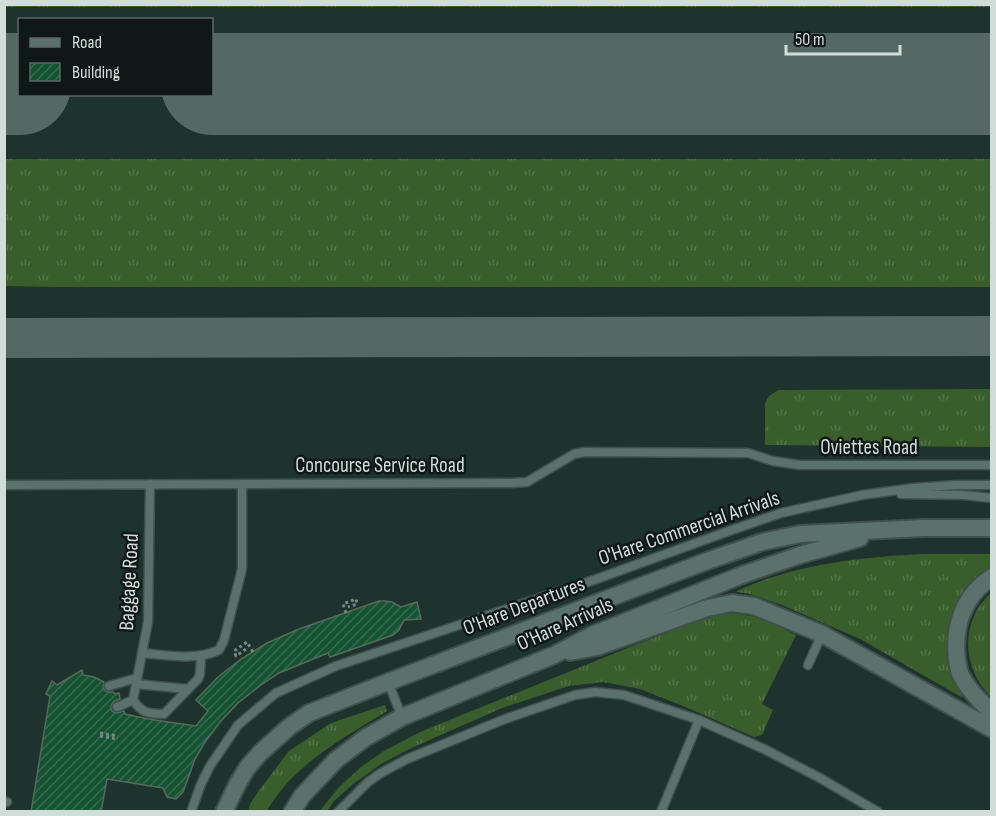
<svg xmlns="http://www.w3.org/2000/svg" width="996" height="816" font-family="'Sofia Sans Condensed',sans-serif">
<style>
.grass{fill:url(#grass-tufts)}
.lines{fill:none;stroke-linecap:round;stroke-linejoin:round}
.taxiway{stroke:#566863;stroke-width:40}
.runway{stroke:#566863;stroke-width:102}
.building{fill:url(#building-hatch);stroke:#586a5e;stroke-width:1.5}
.lane-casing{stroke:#3f514c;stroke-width:11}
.street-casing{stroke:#3f514c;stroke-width:20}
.path{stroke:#778883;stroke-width:3;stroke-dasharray:3 3;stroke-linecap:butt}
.lane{stroke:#5b716b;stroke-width:8}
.street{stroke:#5b716b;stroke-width:16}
.labels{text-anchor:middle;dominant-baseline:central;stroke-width:5;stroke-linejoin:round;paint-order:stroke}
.street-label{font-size:21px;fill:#d0ddd9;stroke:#0f1816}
</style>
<defs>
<pattern id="grass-tufts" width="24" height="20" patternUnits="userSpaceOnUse" patternTransform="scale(1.5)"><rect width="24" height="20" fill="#395d2b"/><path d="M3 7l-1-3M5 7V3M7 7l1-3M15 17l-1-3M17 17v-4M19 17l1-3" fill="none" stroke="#557449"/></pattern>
<pattern id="building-hatch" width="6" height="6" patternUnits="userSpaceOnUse" patternTransform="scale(1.5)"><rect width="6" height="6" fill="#165333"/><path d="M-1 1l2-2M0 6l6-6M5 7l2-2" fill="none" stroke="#376b50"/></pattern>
</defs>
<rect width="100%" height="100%" fill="#1e332d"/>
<g class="grass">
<path d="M991 4V7H4L5 4Z"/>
<path d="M5 159H991V287H54L5 286Z"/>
<path d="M991 389V447L765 445V404L769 396 778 390Z"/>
<path d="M922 554H991V569L977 579 953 674 963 698 860 639 782 605 750 594 737 592V591C791 565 862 557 922 554Z"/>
<path d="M991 593V697C962 669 959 621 991 593Z"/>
<path d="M732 613 762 618 796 635 762 704 773 710 762 735 754 737 688 708 640 689 603 682 569 686 502 708 409 749 381 764 352 785 334 801 327 811 319 812 339 787 361 767 384 751 420 732 635 645 710 616Z"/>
<path d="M385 705 387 711C345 737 291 766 267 811H248L250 804 260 789 289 751 331 723Z"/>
</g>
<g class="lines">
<path class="taxiway" d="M4 338 992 336"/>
<g class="runway">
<path d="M4 84H20"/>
<path d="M212 84H992"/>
</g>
</g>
<path class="building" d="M379 601H385L392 602 401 607 417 602 421 619 404 620 399 630 393 635 330 657 328 653 279 673 261 685 238 703 221 721 205 742 195 759 183 792 176 799 167 797 163 788 107 779 101 812H31L50 696 46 694 52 681 57 685 82 670 83 675 94 677 104 682 103 687 105 691 108 692H113L115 694 119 693 120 699 114 701 111 706V710L114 712 117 713 124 711 125 714 148 719 196 726 208 711 196 700 218 677 241 659 267 643 299 629Z"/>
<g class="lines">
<defs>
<g id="lane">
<path d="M4 485 511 483 527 482 574 454 584 452 748 453 773 461 799 465H992"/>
<path d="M901 494 963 495 992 498"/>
<path d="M142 653C167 655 195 661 219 650L224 640 242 569V484"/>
<path d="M808 665 822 634"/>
<path d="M388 682 402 717"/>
<path d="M136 684 188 689"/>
<path d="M109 686 137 678"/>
<path d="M133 700C142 713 148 714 164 714L198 679 200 674 201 656"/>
<path d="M117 707 133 700 148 622 150 484"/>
<path d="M4 801 7 802"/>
<path d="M191 812 201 784 210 766 238 725 276 693 336 666 594 580 729 531 781 513 862 495 913 488 956 485H992"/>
<path d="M338 812 368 782 381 773 407 759 505 719 575 695 595 692 624 695 699 720 764 749 820 778 878 812"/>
<path d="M661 812 699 720"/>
</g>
<g id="street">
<path d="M992 577C964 595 953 626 957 659 958 664 958 668 960 673 967 689 980 701 992 713"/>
<path d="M570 652 597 647 707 608 732 603 754 606 822 634 992 729"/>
<path d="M224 812 237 785 247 768 260 753 289 727 309 713 388 682 707 561 762 542 800 534 924 528H992"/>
<path d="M292 812 302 796 336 760 365 738 402 717 554 655 592 635 742 575 800 555 860 538"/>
</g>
</defs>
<use href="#lane" class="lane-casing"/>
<use href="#street" class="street-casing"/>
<g class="path">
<path d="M346 613 343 604 356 599 357 604 348 607"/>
<path d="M246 649 236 656 234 651 247 642 253 652"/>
<path d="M100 733 118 736"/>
<path d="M100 736 118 739"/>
</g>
<use href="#lane" class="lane"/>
<use href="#street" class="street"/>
</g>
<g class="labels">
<g class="street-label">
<text x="869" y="447">Oviettes Road</text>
<text x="380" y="465">Concourse Service Road</text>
<text transform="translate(689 528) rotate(-19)">O'Hare Commercial Arrivals</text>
<text transform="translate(129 582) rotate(-87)">Baggage Road</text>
<text transform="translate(524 606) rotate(-21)">O'Hare Departures</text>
<text transform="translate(565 624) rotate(-24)">O'Hare Arrivals</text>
</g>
</g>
<rect width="996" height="816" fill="none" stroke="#d0ddd9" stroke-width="12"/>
<rect x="18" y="18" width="195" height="78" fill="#0f1816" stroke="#5c6764" stroke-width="1.5"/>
<rect x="30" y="38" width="30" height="9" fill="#5b716b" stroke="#5c6764" stroke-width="1.5"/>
<text x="72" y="48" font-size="18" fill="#d0ddd9">Road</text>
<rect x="30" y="63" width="30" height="18" fill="url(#building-hatch)" stroke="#5c6764" stroke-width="1.5"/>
<text x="72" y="78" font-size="18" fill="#d0ddd9">Building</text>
<path d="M786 45v9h114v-9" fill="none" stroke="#d0ddd9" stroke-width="3"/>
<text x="795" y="45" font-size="18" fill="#d0ddd9" stroke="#0f1816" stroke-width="4.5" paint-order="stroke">50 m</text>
</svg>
